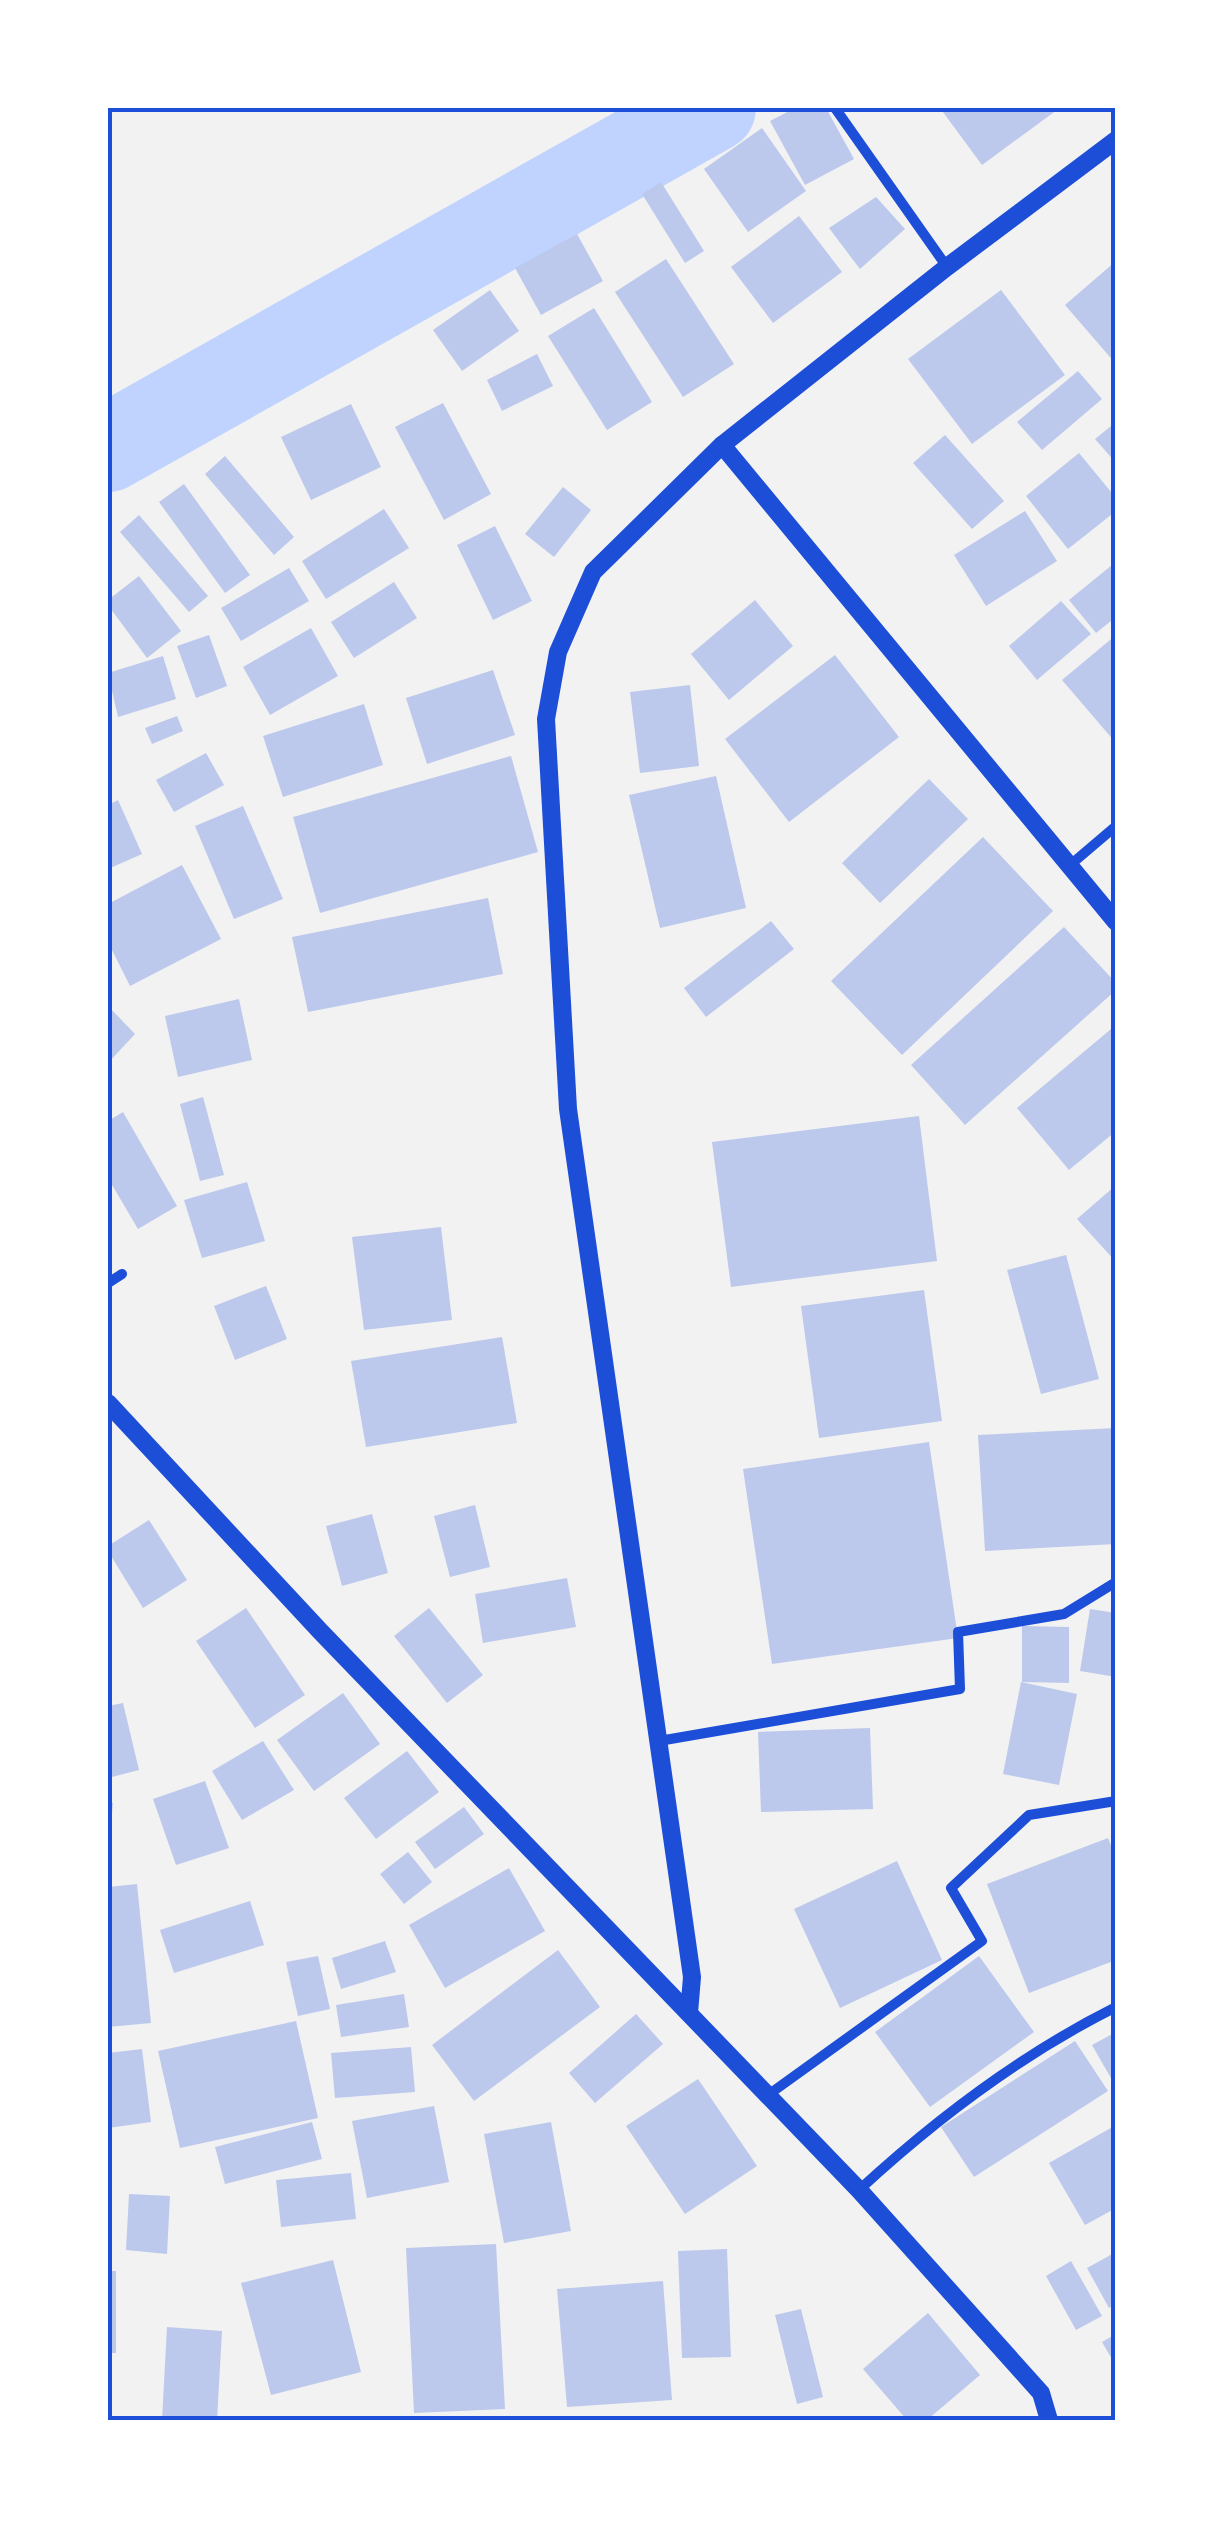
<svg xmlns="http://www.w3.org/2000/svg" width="1223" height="2528" viewBox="0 0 1223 2528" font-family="Manrope,sans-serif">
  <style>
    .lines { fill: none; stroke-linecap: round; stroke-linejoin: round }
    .river { stroke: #bfd3fe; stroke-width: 88 }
    .building { fill: #bdc9ec }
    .minor { stroke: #1d4ed8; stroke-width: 10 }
    .tertiary { stroke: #1d4ed8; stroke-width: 18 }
    .neatline { fill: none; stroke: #1d4ed8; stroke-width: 4 }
  </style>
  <rect width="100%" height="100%" fill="#f2f2f2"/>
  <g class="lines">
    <!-- river -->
    <polyline class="river" points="108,448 712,108"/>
  </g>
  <!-- building -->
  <g class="building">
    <polygon points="795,108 826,108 854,159 805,185 770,121"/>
    <polygon points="940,108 1056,108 1057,110 982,165"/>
    <polygon points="762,128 806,191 748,232 704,169"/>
    <polygon points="661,182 704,251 685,263 642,194"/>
    <polygon points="876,197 905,229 860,269 829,228"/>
    <polygon points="799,216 842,272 773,323 731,267"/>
    <polygon points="577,234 603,281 541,315 515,268"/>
    <polygon points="666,259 734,364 683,397 615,292"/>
    <polygon points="1116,261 1116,364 1065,305"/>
    <polygon points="490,290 519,331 462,371 433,330"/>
    <polygon points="1001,290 1065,375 972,444 908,359"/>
    <polygon points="594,308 652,402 607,430 548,336"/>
    <polygon points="537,354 553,386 502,411 487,380"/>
    <polygon points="1078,371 1102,399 1042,450 1017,422"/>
    <polygon points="443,403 491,494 444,520 395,427"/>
    <polygon points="351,404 381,467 311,500 281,437"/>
    <polygon points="1116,422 1116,463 1095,439"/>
    <polygon points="945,435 1004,501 972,529 913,463"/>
    <polygon points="1079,453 1116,498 1116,511 1068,549 1026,496"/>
    <polygon points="225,456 294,537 274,555 205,474"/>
    <polygon points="184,484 250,575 225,593 159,502"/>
    <polygon points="563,487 591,510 554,557 525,534"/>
    <polygon points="384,509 409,548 326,599 302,561"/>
    <polygon points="1025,511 1057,561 986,606 954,555"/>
    <polygon points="139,515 208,596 189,612 120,532"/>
    <polygon points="495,526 532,601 493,620 457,545"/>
    <polygon points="1112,565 1116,569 1116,617 1096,633 1069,600"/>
    <polygon points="289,568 309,601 241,641 221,608"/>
    <polygon points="139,576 181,631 147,658 108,605 108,600"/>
    <polygon points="394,582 417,618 354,658 331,622"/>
    <polygon points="755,600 793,646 729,700 691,654"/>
    <polygon points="1061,601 1091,634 1037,680 1009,646"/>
    <polygon points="311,628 338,676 270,715 243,667"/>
    <polygon points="209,635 227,686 196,698 177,646"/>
    <polygon points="1116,635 1116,743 1062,680"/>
    <polygon points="835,655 899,737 789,822 725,739"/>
    <polygon points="163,656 176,699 118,717 108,673"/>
    <polygon points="493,670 515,735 427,764 406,698"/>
    <polygon points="690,685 699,766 640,773 630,692"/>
    <polygon points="364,704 383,765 283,797 263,736"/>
    <polygon points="177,716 183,731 152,744 145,728"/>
    <polygon points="206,753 224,785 174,812 156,780"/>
    <polygon points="511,756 538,852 320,913 293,817"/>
    <polygon points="716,776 746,908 660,928 629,795"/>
    <polygon points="929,779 968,819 880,903 842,863"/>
    <polygon points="118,800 142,854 108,869 108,805"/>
    <polygon points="243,806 283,899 234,919 195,826"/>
    <polygon points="983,837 1053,911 902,1055 831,981"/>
    <polygon points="182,865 221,939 130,986 108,942 108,904"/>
    <polygon points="488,898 503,974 308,1012 292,937"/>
    <polygon points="771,921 794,949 706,1017 684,988"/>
    <polygon points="1064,927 1116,983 1116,990 965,1125 911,1065"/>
    <polygon points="239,999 252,1060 178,1077 165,1016"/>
    <polygon points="108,1006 135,1034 108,1063"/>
    <polygon points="1111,1029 1116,1034 1116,1131 1069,1170 1017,1108"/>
    <polygon points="203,1097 224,1175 200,1181 180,1104"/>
    <polygon points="123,1112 177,1206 138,1229 108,1178 108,1121"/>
    <polygon points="919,1116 937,1261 731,1287 712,1142"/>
    <polygon points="247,1182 265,1241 202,1258 184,1200"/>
    <polygon points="1116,1185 1116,1262 1077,1219"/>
    <polygon points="441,1227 452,1320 364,1330 352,1237"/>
    <polygon points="1066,1255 1099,1379 1041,1394 1007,1270"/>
    <polygon points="266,1286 287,1339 235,1360 214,1306"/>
    <polygon points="924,1290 942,1421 819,1438 801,1306"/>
    <polygon points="502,1337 517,1423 366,1447 351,1361"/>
    <polygon points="1116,1428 1116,1544 985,1551 978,1435"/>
    <polygon points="929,1442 958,1638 772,1664 743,1469"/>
    <polygon points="475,1505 490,1567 450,1577 434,1516"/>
    <polygon points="372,1514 388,1573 342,1586 326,1526"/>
    <polygon points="149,1520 187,1580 143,1608 108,1551 108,1546"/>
    <polygon points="567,1578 576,1627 483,1643 475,1594"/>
    <polygon points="246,1608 305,1695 255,1728 196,1641"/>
    <polygon points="429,1608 483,1675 447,1703 394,1636"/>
    <polygon points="1090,1609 1116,1613 1116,1677 1080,1671"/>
    <polygon points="1022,1626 1069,1627 1069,1683 1022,1682"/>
    <polygon points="1021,1682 1077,1694 1059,1785 1003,1774"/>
    <polygon points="343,1693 380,1744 314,1791 277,1740"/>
    <polygon points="123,1703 139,1770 108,1778 108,1706"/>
    <polygon points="870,1728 873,1809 761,1812 758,1732"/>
    <polygon points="263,1741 294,1790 242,1820 212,1771"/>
    <polygon points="407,1751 439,1792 376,1839 344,1798"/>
    <polygon points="205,1781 229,1848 176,1865 153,1799"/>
    <polygon points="108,1802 113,1803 110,1834 108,1834"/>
    <polygon points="464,1807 484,1834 435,1869 415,1842"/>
    <polygon points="1108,1838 1116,1858 1116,1960 1029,1993 987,1884"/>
    <polygon points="408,1852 432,1882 404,1904 380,1874"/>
    <polygon points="897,1861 942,1960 840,2008 794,1909"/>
    <polygon points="509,1868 545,1931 445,1988 409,1925"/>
    <polygon points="137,1884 151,2023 108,2027 108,1887"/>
    <polygon points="250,1901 264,1945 174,1973 160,1930"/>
    <polygon points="385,1941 396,1972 341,1989 332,1958"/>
    <polygon points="558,1950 600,2007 474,2101 432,2045"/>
    <polygon points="318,1956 330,2009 298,2016 286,1962"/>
    <polygon points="979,1956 1034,2032 930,2107 875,2032"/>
    <polygon points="404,1994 409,2027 341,2037 336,2005"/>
    <polygon points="636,2014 663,2044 595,2103 569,2073"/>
    <polygon points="296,2021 318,2118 180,2148 158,2051"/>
    <polygon points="1116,2032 1116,2087 1092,2045"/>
    <polygon points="1075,2041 1108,2091 974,2177 941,2127"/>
    <polygon points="411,2047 415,2092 335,2098 331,2053"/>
    <polygon points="142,2049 151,2122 108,2128 108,2053"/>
    <polygon points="698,2079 757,2166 685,2214 626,2126"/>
    <polygon points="434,2106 449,2182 367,2198 352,2121"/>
    <polygon points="312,2122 322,2159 225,2184 215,2147"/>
    <polygon points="551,2122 571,2231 504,2243 484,2134"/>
    <polygon points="1116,2125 1116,2208 1085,2225 1049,2163"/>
    <polygon points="351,2173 356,2219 281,2227 276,2180"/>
    <polygon points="129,2194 170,2196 167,2254 126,2250"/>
    <polygon points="496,2244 505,2409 414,2413 406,2248"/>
    <polygon points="727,2249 731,2357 682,2358 678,2251"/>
    <polygon points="1116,2252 1116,2304 1109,2308 1087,2268"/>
    <polygon points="333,2260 361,2372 271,2395 241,2283"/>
    <polygon points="1071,2261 1102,2316 1076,2330 1046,2276"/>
    <rect x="108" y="2271" width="8" height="82"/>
    <polygon points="663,2281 672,2400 567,2407 557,2289"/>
    <polygon points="801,2309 823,2397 797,2404 775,2315"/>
    <polygon points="928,2313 980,2375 927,2420 907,2420 863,2369"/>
    <polygon points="167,2327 222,2331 217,2420 162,2420"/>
    <polygon points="1116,2334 1116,2366 1102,2342"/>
  </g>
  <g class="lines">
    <!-- minor -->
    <g class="minor">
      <polyline points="835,108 947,267"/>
      <polyline points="1069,866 1116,826"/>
      <polyline points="108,1283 122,1274"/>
      <polyline points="659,1741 960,1689 958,1632 1064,1614 1116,1582"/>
      <polyline points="768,2095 982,1941 951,1888 1029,1815 1116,1801"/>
      <path d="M859 2190C937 2118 1020 2055 1116 2007"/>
    </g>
    <!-- tertiary -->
    <g class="tertiary">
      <polyline points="722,445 1116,922"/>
      <polyline points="108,1403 320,1631 859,2190 1041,2393 1049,2420"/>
      <polyline points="689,2013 692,1977 568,1109 546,719 558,652 593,572 722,445 947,267 1116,140"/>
    </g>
  </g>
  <!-- border -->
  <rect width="1223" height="2528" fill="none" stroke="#ffffff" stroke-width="220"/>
  <rect x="110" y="110" width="1003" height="2308" class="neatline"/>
</svg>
